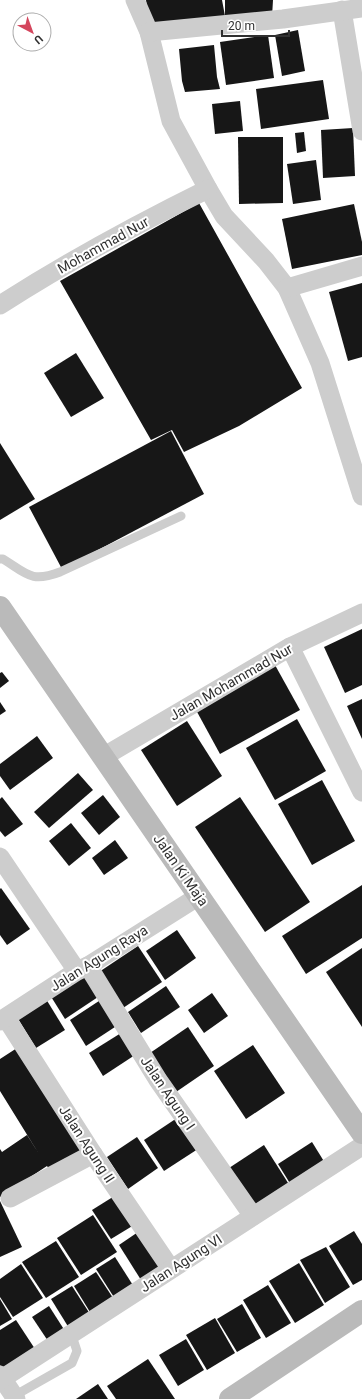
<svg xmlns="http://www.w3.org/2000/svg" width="362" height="1399" viewBox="0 0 362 1399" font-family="Roboto,sans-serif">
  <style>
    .building { fill: #171717 }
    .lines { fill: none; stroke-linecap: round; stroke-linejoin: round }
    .lane { stroke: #cdcdcd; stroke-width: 9 }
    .street { stroke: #cdcdcd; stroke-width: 19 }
    .secondary { stroke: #bababa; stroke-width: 22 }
    .labels { text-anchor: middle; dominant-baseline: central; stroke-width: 4; stroke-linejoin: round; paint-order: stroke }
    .street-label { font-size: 14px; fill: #303030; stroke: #fff }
  </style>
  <rect width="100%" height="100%" fill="#fff"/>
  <!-- building -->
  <g class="building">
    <polygon points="146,0 222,0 225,16 225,0 273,0 272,17 150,28"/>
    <polygon points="298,30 305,71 282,76 275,35"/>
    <polygon points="268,35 274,78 226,85 220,42"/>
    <polygon points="214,45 217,77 220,89 185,92 182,81 179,49"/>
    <polygon points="323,80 329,119 261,129 256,89"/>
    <polygon points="240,101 243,131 215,134 212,104"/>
    <polygon points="353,128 355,176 323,178 321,130"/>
    <polygon points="304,132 306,151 297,153 295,133"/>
    <polygon points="238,137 283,137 283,203 239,204"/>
    <polygon points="316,160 321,200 293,204 287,164"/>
    <polygon points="199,203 302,388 239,426 184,452 172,430 151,440 60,281"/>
    <polygon points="354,204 362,242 362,255 292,269 282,219"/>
    <polygon points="362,283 362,357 348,361 329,292"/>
    <polygon points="76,353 104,398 71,417 44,373"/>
    <polygon points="171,431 204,494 62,569 29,507"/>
    <polygon points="0,443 35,499 0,520"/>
    <polygon points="362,629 362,685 345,693 324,647"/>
    <polygon points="275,665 300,710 220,754 196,710"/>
    <polygon points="2,672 9,681 0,688 0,673"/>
    <polygon points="362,699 362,739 347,706"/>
    <polygon points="0,702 6,711 0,715"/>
    <polygon points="297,719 326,771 275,800 246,748"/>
    <polygon points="187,721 222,776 177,806 141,750"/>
    <polygon points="37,736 53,758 10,790 0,776 0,764"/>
    <polygon points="78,773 93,790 49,828 34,812"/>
    <polygon points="322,780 355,841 312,865 278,804"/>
    <polygon points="103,795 120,817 99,835 81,813"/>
    <polygon points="2,797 23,824 5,837 0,831 0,799"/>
    <polygon points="240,797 310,902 265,932 195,827"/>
    <polygon points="71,823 91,848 69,866 49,841"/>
    <polygon points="115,840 128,858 104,875 92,858"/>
    <polygon points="362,885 362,938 306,974 282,936"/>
    <polygon points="1,888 30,929 7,945 0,935 0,889"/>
    <polygon points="177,930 196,958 165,980 146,951"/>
    <polygon points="138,946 162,982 123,1008 99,972"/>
    <polygon points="362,948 362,1027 326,972"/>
    <polygon points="84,974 98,997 65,1019 50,995"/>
    <polygon points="166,986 180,1007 141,1033 128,1012"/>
    <polygon points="212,993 228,1016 204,1033 188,1010"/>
    <polygon points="46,999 65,1030 36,1048 17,1017"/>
    <polygon points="102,999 118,1025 86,1046 70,1020"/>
    <polygon points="188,1027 214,1066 176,1092 150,1053"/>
    <polygon points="121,1033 135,1055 103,1076 89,1053"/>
    <polygon points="253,1045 285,1093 246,1119 214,1071"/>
    <polygon points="17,1048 82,1151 51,1172 47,1166 0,1197 0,1149 2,1152 27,1135 39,1154 0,1091 0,1059"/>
    <polygon points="180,1116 201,1147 164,1171 144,1140"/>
    <polygon points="137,1137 158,1168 128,1189 107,1157"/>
    <polygon points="312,1142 325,1163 291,1185 278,1164"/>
    <polygon points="264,1145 290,1186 254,1209 229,1168"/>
    <polygon points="116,1195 134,1225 111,1239 92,1210"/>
    <polygon points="0,1201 22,1247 0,1257"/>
    <polygon points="93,1215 117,1252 81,1275 57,1238"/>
    <polygon points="141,1230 163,1265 141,1280 119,1245"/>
    <polygon points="354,1231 362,1244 362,1280 353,1285 329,1246"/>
    <polygon points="56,1241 79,1277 46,1298 22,1262"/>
    <polygon points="326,1247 350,1287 325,1303 300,1260"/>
    <polygon points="115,1257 136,1290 117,1302 96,1269"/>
    <polygon points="299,1263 324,1305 295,1323 269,1281"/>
    <polygon points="21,1264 43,1298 13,1317 0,1297 0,1279"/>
    <polygon points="96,1272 113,1298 90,1312 74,1286"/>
    <polygon points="268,1285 291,1323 266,1338 243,1300"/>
    <polygon points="72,1286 90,1314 69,1328 51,1299"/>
    <polygon points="0,1299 12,1319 0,1326"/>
    <polygon points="242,1304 261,1338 237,1352 217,1319"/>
    <polygon points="49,1306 65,1331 48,1341 32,1317"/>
    <polygon points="215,1318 235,1353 207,1370 186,1335"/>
    <polygon points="16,1320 35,1349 3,1370 0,1365 0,1330"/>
    <polygon points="186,1339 204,1370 178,1386 159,1355"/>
    <polygon points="148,1359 175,1399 116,1399 107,1386"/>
    <polygon points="98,1384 108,1399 76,1399"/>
  </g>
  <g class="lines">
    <!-- lane -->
    <g class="lane">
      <path d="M0 559H3C27 574 31 583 60 572L181 516"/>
      <polyline points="14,1396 72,1363 77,1351 71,1333"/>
    </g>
    <!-- street -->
    <g class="street">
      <polyline points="135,0 149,32 171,121 208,189 224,216 266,261 287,288 320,363 362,496"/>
      <polyline points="342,10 362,131"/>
      <polyline points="149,32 283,19 362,8"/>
      <polyline points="287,288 362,266"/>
      <path d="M0 305C67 262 137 224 208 189"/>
      <polyline points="290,647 362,792"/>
      <polyline points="103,757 290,647 362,613"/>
      <polyline points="0,857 77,971"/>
      <polyline points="88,966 158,1080 253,1216"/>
      <polyline points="6,1018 93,1154 171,1269"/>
      <polyline points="0,1021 77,971 88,966 199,896"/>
      <polyline points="10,1198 93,1154"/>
      <polyline points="0,1375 16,1399"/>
      <polyline points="0,1380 362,1146"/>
    </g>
    <!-- secondary -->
    <g class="secondary">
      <polyline points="0,607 362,1133"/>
      <polyline points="230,1399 362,1311"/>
    </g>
  </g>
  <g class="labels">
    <!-- street labels -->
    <g class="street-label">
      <text transform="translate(103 245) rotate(-29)">Mohammad Nur</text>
      <text transform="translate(231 682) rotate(-30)">Jalan Mohammad Nur</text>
      <text transform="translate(181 870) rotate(55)">Jalan Ki Maja</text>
      <text transform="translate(99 958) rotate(-32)">Jalan Agung Raya</text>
      <text transform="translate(168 1093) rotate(56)">Jalan Agung I</text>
      <text transform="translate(87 1144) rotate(57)">Jalan Agung II</text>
      <text transform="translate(181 1263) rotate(-33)">Jalan Agung VI</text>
    </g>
  </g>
  <!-- north arrow -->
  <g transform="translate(32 32) rotate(139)"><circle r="19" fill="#ffffff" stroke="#acacac"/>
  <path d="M0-3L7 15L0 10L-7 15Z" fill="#d4465d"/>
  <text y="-6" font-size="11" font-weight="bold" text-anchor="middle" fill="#303030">U</text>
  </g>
  <!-- scale -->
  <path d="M222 30v6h67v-6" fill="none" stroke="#303030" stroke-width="2"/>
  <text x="228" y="30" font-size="12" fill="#303030" stroke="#ffffff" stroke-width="3" paint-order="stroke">20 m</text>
</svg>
